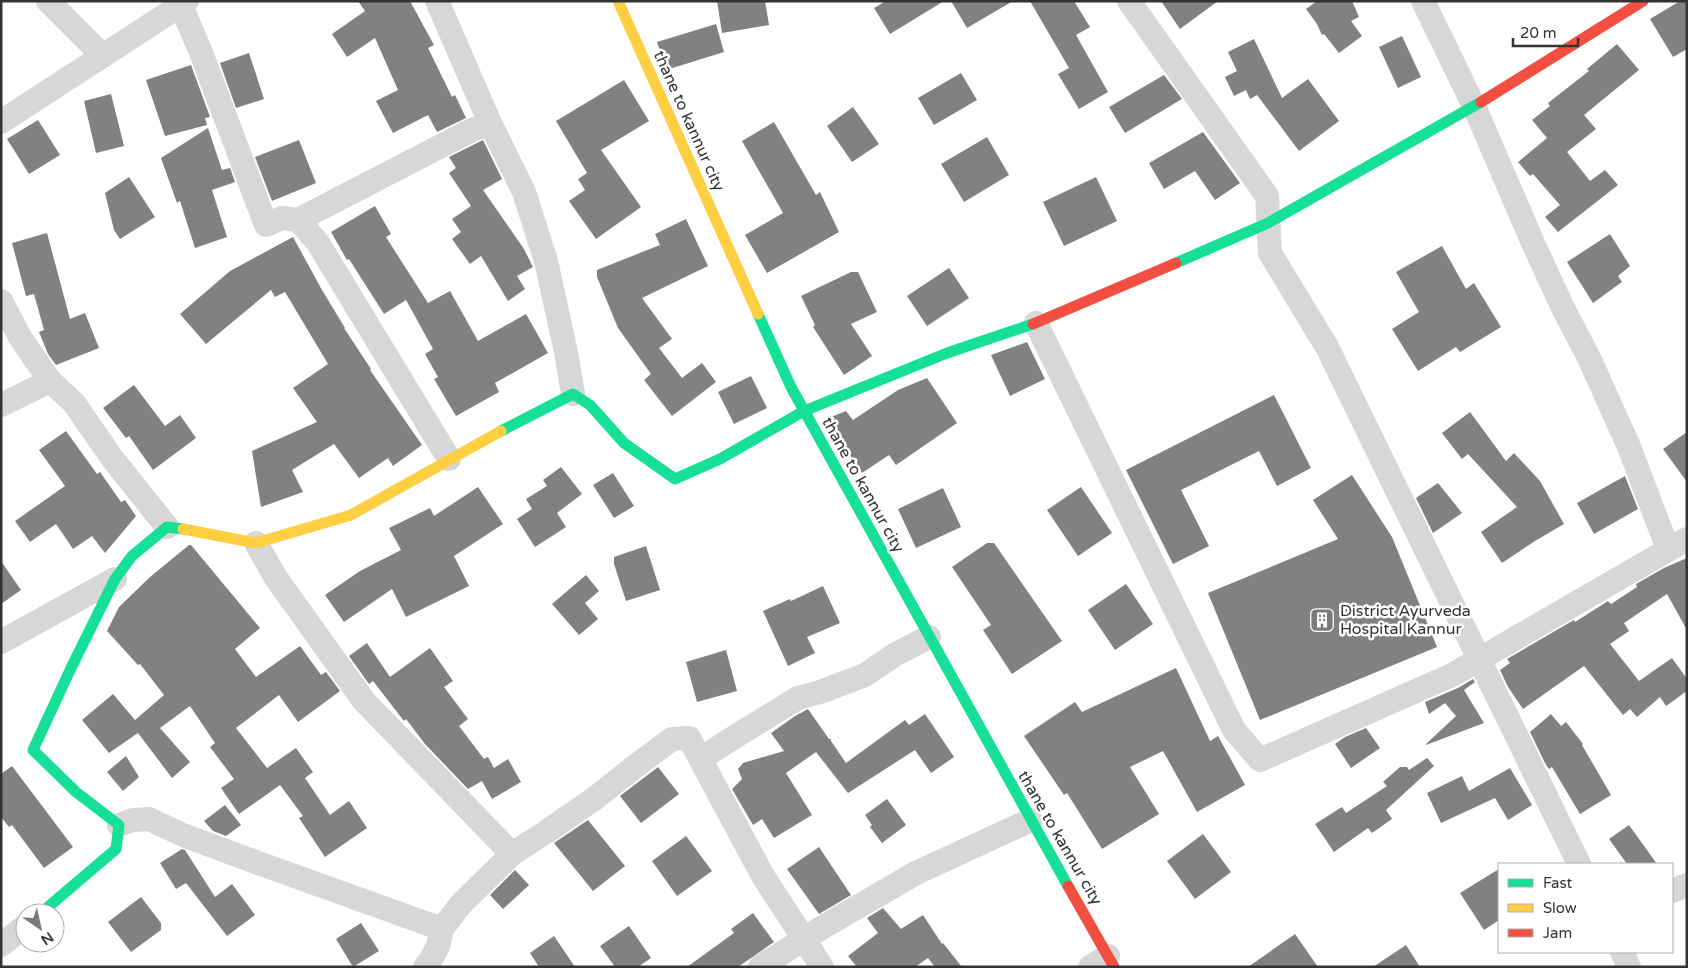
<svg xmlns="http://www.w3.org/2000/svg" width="1688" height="968" viewBox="0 0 1688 968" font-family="'Varela Round',sans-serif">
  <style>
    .building { fill: #818181 }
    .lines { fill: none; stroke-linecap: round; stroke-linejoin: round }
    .street { stroke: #d7d7d7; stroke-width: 24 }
    .fast { stroke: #16e098; stroke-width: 11 }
    .slow { stroke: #ffcf43; stroke-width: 11 }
    .jam { stroke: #f24e42; stroke-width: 11 }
    .labels { text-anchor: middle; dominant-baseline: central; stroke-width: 5; stroke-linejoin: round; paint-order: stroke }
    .street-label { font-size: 16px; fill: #333; stroke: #fff }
    .poi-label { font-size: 16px; fill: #333; stroke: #fff; text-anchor: start }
  </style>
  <rect width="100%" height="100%" fill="#fff"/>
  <!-- building -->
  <g class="building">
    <polygon points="358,1 410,1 434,45 428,48 452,97 455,95 466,118 437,132 428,115 393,133 376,101 398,90 375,38 347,57 332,34 365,11"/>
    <polygon points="717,1 765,1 769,25 722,33"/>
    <polygon points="886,1 944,1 890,34 874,8"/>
    <polygon points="951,1 1013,1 967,28"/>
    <polygon points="1030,1 1074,1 1090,27 1076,35 1108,92 1079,109 1058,74 1069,68"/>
    <polygon points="1161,1 1218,1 1180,29"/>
    <polygon points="1317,1 1352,1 1359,17 1351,21 1362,36 1339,53 1324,34 1322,35 1317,24 1306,9"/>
    <polygon points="1680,1 1687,1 1687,49 1673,57 1650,19"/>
    <polygon points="716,24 724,52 666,70 657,42"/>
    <polygon points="1402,36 1421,77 1398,88 1379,47"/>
    <polygon points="1254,39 1282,98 1308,79 1339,121 1299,151 1257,95 1250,99 1246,90 1234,96 1225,77 1237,71 1228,52"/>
    <polygon points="1617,44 1639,70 1584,115 1596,129 1567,152 1590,181 1605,170 1618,185 1558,232 1545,217 1560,205 1533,174 1530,176 1518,162 1547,138 1532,120 1550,106 1548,103 1589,71 1587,69"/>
    <polygon points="249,53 264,99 236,108 220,63"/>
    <polygon points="191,65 210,117 205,118 207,125 165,136 146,80"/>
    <polygon points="961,73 977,100 934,125 918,98"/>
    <polygon points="1164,75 1182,99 1125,133 1109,107"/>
    <polygon points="624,80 649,121 601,150 641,207 596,239 569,201 585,190 578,179 587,173 556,121"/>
    <polygon points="111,94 124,146 96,153 84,101"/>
    <polygon points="853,107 879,144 852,162 827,126"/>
    <polygon points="38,120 60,155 29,174 7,139"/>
    <polygon points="774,122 816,195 820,192 839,232 767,273 745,235 783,213 742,141"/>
    <polygon points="208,128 222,170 230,168 235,182 212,190 227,237 195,248 180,201 177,203 161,158"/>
    <polygon points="1203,132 1240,183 1215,200 1195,171 1164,189 1149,163"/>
    <polygon points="987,137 1009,175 964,202 941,164"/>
    <polygon points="299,140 316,183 272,201 255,157"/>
    <polygon points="483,140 502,179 483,190 524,249 533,267 517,276 525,289 508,301 481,256 470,264 452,239 461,232 452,219 471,206 449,173 456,168 449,157"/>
    <polygon points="129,177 155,217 120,239 114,230 105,193"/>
    <polygon points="1096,177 1117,221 1064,246 1043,202"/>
    <polygon points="375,206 391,234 386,237 428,303 450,291 478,341 526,314 548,353 495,383 499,392 456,416 434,379 438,377 425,354 433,349 406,300 384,314 349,259 347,260 331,232"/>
    <polygon points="686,219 708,266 642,298 672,339 659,348 682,378 702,363 716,382 672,416 644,380 651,374 618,328 597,277 597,270 660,245 655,234"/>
    <polygon points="47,233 70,319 85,313 99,348 56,365 48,354 39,332 44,330 34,294 26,296 12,243"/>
    <polygon points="1610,234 1630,266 1618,276 1622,282 1593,303 1567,262"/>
    <polygon points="293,237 322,290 345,328 344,328 371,369 370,370 422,445 393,466 388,458 359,478 334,444 292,470 303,492 261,507 252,451 317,422 293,388 328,364 285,292 275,297 271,290 206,344 180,314 230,271"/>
    <polygon points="1442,246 1466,289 1474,283 1501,327 1460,352 1456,347 1418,371 1392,329 1419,312 1396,272"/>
    <polygon points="949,268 969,298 927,326 907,296"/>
    <polygon points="851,272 858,272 877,312 851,324 872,356 844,375 813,327 815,325 801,296"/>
    <polygon points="1027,342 1045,379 1010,396 991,355"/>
    <polygon points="751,376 767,408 734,424 718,392"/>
    <polygon points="927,378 957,423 896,465 889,455 862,473 826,419 846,411 853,420 898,390"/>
    <polygon points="134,385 165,426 180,415 196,438 153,470 129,436 126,438 103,408"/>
    <polygon points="1274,395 1311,468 1277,486 1259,451 1181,490 1209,546 1173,564 1126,470"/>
    <polygon points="1470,412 1506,461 1514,453 1540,481 1564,524 1535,541 1502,563 1481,532 1517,507 1468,454 1462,459 1442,433"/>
    <polygon points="66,431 97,474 100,472 121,502 125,500 136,516 105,553 92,536 73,549 56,524 30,542 15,521 65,486 39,450"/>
    <polygon points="1687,432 1687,482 1663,449"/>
    <polygon points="561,467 582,494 557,513 566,527 535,547 517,519 532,509 526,499 547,486 543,480"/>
    <polygon points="613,473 634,506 614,518 593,485"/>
    <polygon points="1352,475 1392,537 1437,647 1260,720 1208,593 1338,539 1313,500"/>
    <polygon points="1625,476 1638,509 1594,534 1577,503"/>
    <polygon points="1438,483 1462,513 1433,533 1416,498"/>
    <polygon points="478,487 503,524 454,556 469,586 406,617 392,589 344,622 325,595 360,571 401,550 389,528 430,508 434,516"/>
    <polygon points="1081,487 1112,533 1078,556 1047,510"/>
    <polygon points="943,488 961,527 916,548 898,509"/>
    <polygon points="987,543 994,543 1062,641 1012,674 983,630 991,625 952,567"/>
    <polygon points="189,545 191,545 260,628 235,649 256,677 300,646 321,675 326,672 340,691 298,722 279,695 236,728 267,768 296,748 313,772 305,778 330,815 349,801 367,828 325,857 299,818 303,816 280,785 239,814 221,788 234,779 210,747 215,743 190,706 160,728 190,762 172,778 138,733 109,753 82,720 113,694 135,720 164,695 140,664 138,665 107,631 119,607 150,577"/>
    <polygon points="646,546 660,590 626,601 614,564 614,557"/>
    <polygon points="1687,558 1687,630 1667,594 1624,623 1629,631 1610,644 1639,681 1672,658 1687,679 1687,691 1666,706 1660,697 1637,717 1630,709 1623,715 1584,666 1523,709 1508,687 1500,670 1510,663 1507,659 1574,620 1575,622 1608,601 1611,604 1637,587 1636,584 1664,568"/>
    <polygon points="1,561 21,590 1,604"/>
    <polygon points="586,575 599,591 585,603 598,619 579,635 552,604"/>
    <polygon points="1126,584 1153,624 1115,650 1088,610"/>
    <polygon points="823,586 840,623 807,637 815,653 788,666 763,611 790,599 791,601"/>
    <polygon points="367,643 390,677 430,648 453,681 444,687 468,719 459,726 484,759 488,757 494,768 508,759 521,782 492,799 482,781 468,789 425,744 406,719 404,721 373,681 369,684 349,656"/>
    <polygon points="726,650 737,691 697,702 686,662"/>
    <polygon points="1176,668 1210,741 1218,736 1245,785 1197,812 1163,751 1130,767 1159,814 1102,849 1067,793 1064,795 1024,736 1075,702 1082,712"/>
    <polygon points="1473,679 1475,682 1464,690 1484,723 1426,745 1426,744 1456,716 1445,703 1429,714 1425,702 1458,688"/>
    <polygon points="808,709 829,739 831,739 831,741 846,763 905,720 909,725 925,714 954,757 931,773 915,750 848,793 816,752 786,773 812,815 774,838 762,819 753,825 732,789 742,779 738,769 743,763 784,751 771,733 795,716"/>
    <polygon points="1551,714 1561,726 1566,722 1583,744 1582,745 1611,795 1580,814 1552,767 1549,769 1546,765 1530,732"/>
    <polygon points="1366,728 1380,748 1351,768 1335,744 1345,737"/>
    <polygon points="126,756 139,777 123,791 107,772"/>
    <polygon points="1427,758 1434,766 1386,810 1392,819 1372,833 1368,828 1334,852 1315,824 1342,807 1346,813 1387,786 1383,782 1400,767 1407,767 1409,770"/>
    <polygon points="12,766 73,847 44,868 12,825 9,827 1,817 1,774"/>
    <polygon points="658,767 679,794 641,823 620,796"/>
    <polygon points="1510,768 1532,805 1508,820 1495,798 1441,823 1427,793 1462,776 1469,791"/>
    <polygon points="887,799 906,825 882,843 870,827 872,825 865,815"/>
    <polygon points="225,805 241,825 226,836 213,831 204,821"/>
    <polygon points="588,820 625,866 593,891 554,843"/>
    <polygon points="1629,825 1657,864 1627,864 1609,839"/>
    <polygon points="1203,834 1231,872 1195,899 1167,861"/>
    <polygon points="686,836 712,871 677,896 652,861"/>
    <polygon points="819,847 851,895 819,914 787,869"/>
    <polygon points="182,849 185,850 215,897 232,884 255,915 227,936 186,883 176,889 160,863"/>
    <polygon points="1499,869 1499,920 1484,930 1460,893"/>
    <polygon points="515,870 529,885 503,909 490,895"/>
    <polygon points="141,897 161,923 161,930 131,952 108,922"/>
    <polygon points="883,908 901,929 923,915 942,944 943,943 962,967 935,967 928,958 915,967 857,967 848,956 878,933 867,918"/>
    <polygon points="753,913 774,942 738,967 687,967 734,933 731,929"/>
    <polygon points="361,923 379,951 353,967 336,939"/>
    <polygon points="629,926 651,958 638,967 615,967 600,946"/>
    <polygon points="1295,934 1318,967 1248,967"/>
    <polygon points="554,936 575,967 539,967 530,953"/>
    <polygon points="1406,945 1420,967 1373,967"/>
  </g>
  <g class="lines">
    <!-- street -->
    <g class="street">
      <polyline points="48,1 103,56"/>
      <polyline points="437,1 490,123 524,192 546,261 566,352 573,394"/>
      <polyline points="1129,1 1267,196 1270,253 1327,347 1579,864"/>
      <polyline points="1423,1 1474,106 1533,243 1563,308 1590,360 1629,447 1668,549"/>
      <polyline points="181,6 200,50 266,225 282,218 298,220 318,243 449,459"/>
      <polyline points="1,122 187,1"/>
      <polyline points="298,220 470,131 490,123"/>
      <polyline points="1,301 20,337 50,381 1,405"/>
      <polyline points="1036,323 1234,730 1260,760 1452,675 1687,539"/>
      <polyline points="50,381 74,403 112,458 167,527"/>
      <polyline points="256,543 276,578 364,701 512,854"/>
      <polyline points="1,642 115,579"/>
      <polyline points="701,759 728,741 798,698 820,692 865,675 896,654 929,637"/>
      <polyline points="119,825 133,820 149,819 183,835 250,860 442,929"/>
      <polyline points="1672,891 1687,885"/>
      <polyline points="1,945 25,926"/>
      <polyline points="1622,952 1629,967"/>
      <polyline points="425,967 430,961 438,946 442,929 461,904 512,854 546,832 594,799 633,768 672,739 689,738 763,876 822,967"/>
      <polyline points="760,967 823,927 916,873 1031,820"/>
      <polyline points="1090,967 1108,956"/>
    </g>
    <!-- fast -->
    <g class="fast">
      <polyline points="1176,263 1268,223 1481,102"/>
      <polyline points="758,314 791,387 1068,886"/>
      <polyline points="501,431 573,394 590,405 624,443 675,479 720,459 804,411 947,353 1033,324"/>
      <polyline points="41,913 116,849 119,825 76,792 33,750 71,668 115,579 132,556 167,527 183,529"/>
    </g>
    <!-- slow -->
    <g class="slow">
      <polyline points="618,1 758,314"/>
      <polyline points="183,529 256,543 351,515 501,431"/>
    </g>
    <!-- jam -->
    <g class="jam">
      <polyline points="1481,102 1643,1"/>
      <polyline points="1033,324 1176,263"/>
      <polyline points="1068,886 1114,967"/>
    </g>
  </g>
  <!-- icons -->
  <defs>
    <g id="building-square" transform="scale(1.25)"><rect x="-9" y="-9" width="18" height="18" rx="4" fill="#7a7a7a" stroke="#fff"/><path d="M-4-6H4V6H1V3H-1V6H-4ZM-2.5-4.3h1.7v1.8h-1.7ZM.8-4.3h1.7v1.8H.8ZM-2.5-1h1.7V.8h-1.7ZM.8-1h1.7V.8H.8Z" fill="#fff"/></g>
  </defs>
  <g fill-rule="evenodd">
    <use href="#building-square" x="1322" y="620"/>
  </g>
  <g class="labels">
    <!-- street labels -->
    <g class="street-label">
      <text transform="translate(689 121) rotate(66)">thane to kannur city</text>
      <text transform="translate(863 485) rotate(61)">thane to kannur city</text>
      <text transform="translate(1060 838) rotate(60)">thane to kannur city</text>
    </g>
    <!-- poi labels -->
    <g class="poi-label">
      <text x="1340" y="611">District Ayurveda<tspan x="1340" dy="18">Hospital Kannur</tspan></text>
    </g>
  </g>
  <!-- border -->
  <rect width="1688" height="968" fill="none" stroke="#333333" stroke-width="5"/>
  <!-- legend -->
  <rect x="1498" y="863" width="175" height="90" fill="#ffffff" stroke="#adadad"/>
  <rect x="1508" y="879" width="25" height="8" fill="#16e098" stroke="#adadad"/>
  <text x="1543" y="888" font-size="15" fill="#333333">Fast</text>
  <rect x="1508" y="904" width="25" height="8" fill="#ffcf43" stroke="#adadad"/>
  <text x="1543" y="913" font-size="15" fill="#333333">Slow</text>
  <rect x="1508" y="929" width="25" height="8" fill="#f24e42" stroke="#adadad"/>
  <text x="1543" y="938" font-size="15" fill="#333333">Jam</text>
  <!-- north arrow -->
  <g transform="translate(40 928) rotate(146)"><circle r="24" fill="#ffffff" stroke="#adadad"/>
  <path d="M0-4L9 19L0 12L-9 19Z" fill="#7a7a7a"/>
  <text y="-8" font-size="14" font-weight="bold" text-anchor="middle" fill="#333333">N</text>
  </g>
  <!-- scale -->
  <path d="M1513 38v8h65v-8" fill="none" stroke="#333333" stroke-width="2.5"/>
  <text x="1520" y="38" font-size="15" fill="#333333" stroke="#ffffff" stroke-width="4" paint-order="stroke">20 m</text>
</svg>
